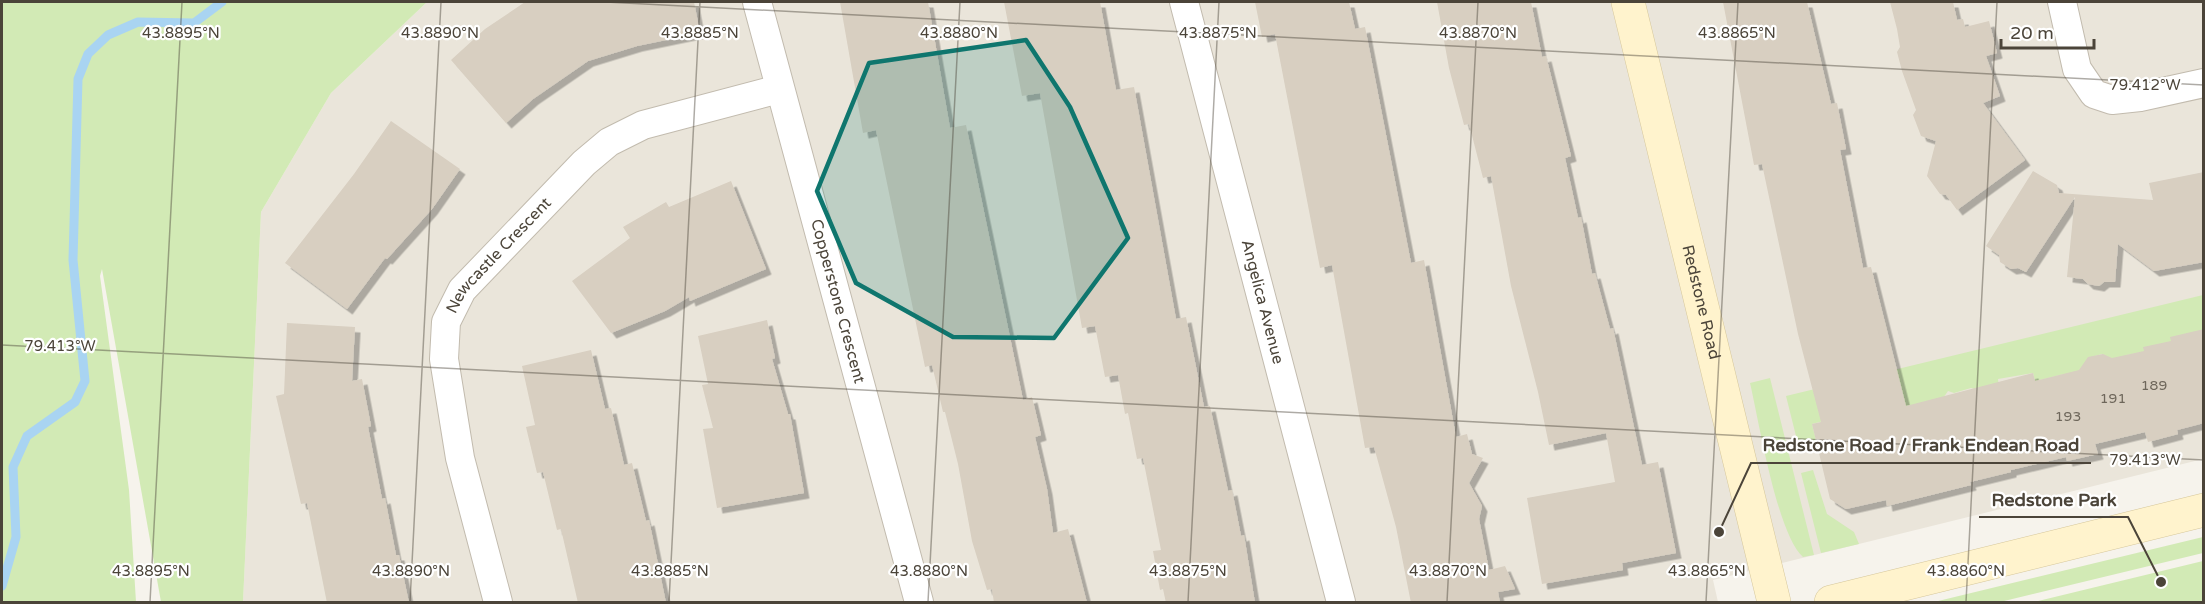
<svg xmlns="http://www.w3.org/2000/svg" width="2205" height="604" viewBox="0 0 2205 604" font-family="'Varela Round',sans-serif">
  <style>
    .residential { fill: #eae5da }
    .green { fill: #d2eab5 }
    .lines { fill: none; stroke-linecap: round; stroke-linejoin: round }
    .stream { stroke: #a9d4f2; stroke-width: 9 }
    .building { fill: #d8cfc1; filter: url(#shadow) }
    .street-casing { stroke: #c2bbae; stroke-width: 30 }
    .secondary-casing { stroke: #d6c79b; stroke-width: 34 }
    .street { stroke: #fff; stroke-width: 28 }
    .secondary { stroke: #fff3cd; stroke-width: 33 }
    .marked { fill: #0f766e; fill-opacity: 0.2; stroke: #0f766e; stroke-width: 4.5; stroke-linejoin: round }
    .ticks { fill: none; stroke: #4b4439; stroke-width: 1.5; stroke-opacity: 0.45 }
    .labels { text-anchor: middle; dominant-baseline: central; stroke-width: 4.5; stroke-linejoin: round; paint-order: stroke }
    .number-label { font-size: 14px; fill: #6e675b }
    .street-label { font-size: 16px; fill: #4b4439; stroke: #fff }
    .ticks-label { font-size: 15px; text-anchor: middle; fill: #4b4439; stroke: #fff; stroke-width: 4.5; stroke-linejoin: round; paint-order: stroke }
    .leader { fill: none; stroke: #4b4439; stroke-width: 2 }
    .callout-dot { fill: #4b4439; stroke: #fff; stroke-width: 2 }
    .callout-label { font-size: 18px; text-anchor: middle; font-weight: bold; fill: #4b4439; stroke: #fff; stroke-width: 4.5; stroke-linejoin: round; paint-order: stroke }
  </style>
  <defs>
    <filter id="shadow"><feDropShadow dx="5.5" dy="5.5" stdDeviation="0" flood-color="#0004"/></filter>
  </defs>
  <rect width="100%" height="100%" fill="#f6f3ec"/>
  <!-- residential -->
  <polygon class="residential" points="427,2 2203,2 2203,459 1713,580 1718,602 243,602 261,212 331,93"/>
  <!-- green -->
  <g class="green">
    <polygon points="2,2 427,2 331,93 261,212 243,602 161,602 102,269 100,276 129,490 136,602 2,602"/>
    <path d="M2203 295V333L2172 346 2127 355 2129 366 2102 354 2088 358 2087 374H2064L2040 380 2041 385 2036 386 2033 373 1998 379 2000 397 1971 388 1954 393 1948 391C1935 416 1882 410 1859 413 1843 415 1828 420 1812 424L1817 444 1799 448 1786 396Z"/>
    <path d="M1770 378 1814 555 1803 557C1777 534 1759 421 1750 383Z"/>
    <polygon points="1813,470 1827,514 1854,532 1859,544 1821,553 1801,473"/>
    <polygon points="2203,537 2203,553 2000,602 1934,602"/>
    <polygon points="2203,561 2203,602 2034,602"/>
  </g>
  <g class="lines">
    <!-- stream -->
    <polyline class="stream" points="2,586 16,537 13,467 27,436 75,402 85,381 73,260 78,79 88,54 108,35 138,22 194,23 222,2"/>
  </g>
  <!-- building -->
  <g class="building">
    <polygon points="525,2 694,2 700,33 637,46 588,61 533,99 506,123 451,60 485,29"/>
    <polygon points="840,2 928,2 950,128 966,125 1023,400 1032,397 1041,435 1035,437 1047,489 1053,533 1068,529 1087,603 994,603 992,589 987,590 972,541 958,464 945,412 943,412 932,365 925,367 876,130 863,133"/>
    <polygon points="1004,2 1100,2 1116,90 1134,87 1176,319 1186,317 1204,407 1210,406 1228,491 1232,490 1241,536 1244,535 1255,603 1166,603 1163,589 1160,590 1153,551 1161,550 1143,458 1137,459 1128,413 1125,414 1118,375 1105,377 1095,326 1082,328 1040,93 1022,96"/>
    <polygon points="1255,2 1349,2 1355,29 1365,27 1411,263 1424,260 1456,437 1467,434 1472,454 1483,458 1469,483 1482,506 1479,519 1489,570 1505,566 1515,589 1498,592 1500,603 1411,603 1396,527 1374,447 1365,448 1332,265 1320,268 1275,34 1262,37"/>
    <polygon points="1437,2 1531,2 1542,57 1546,56 1571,156 1565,158 1578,218 1581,217 1592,274 1595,273 1610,329 1613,328 1642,465 1658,462 1676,553 1622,563 1623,570 1542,584 1527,498 1615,482 1606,433 1549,445 1538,392 1511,286 1491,176 1483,178 1469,124 1464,125 1449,68"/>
    <polygon points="1723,2 1807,2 1831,104 1837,103 1846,149 1840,150 1863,268 1871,267 1906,406 2033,373 2035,381 2079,370 2088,357 2103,354 2112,358 2144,351 2143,347 2171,341 2170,337 2204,329 2204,423 2177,430 2178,434 2148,442 2145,432 2095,444 2098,454 2067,461 2066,457 2011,470 2011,472 1970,482 1971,485 1887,506 1886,500 1846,509 1830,499 1812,424 1821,422 1798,334 1762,164 1754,165"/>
    <polygon points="1890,2 1953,2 1957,20 1963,19 1965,27 1989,21 1997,53 1986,56 2000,96 1983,103 2025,160 1957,210 1946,195 1940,194 1927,176 1936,141 1921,136 1913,115 1916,110 1902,71 1897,52 1900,47 1897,29"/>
    <polygon points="391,121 460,169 432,209 387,259 385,258 347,309 285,263 354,174"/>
    <polygon points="2033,171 2057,185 2059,193 2153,200 2149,183 2204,172 2204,262 2154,271 2118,244 2115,282 2104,282 2099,286 2088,284 2083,279 2067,277 2075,197 2026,272 2018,268 2011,269 2000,262 1999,255 1986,246"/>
    <polygon points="731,181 766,269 690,301 689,297 665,311 611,333 572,281 630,238 623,227 666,202 669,207"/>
    <polygon points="767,320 775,358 772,359 788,414 790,414 804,493 717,508 703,429 713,428 702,385 708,384 698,336"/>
    <polygon points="287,323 355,327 352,381 362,379 371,426 368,427 382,499 385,498 396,555 399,555 409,603 327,603 307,503 301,504 276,396 284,394"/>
    <polygon points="591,350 605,409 611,408 624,465 632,463 646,521 649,520 666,603 578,603 561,529 557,530 543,472 537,473 526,427 535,425 522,366"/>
  </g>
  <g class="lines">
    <!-- street casing -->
    <g class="street-casing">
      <g id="street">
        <path id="s1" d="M757 2 919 602"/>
        <path id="s2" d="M1184 2 1341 602"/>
        <polyline points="2062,2 2077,69 2094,94 2112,100 2140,97 2204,83"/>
        <path id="s3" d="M498 602 460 458 444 359 446 322 462 290 584 163 609 142 643 125 779 89"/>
      </g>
    </g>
    <!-- secondary casing -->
    <g class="secondary-casing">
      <g id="secondary">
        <path id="s4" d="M1628 2 1774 602"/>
        <polyline points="1831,602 2204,510"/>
      </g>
    </g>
    <!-- street -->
    <use href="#street" class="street"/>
    <!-- secondary -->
    <use href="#secondary" class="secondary"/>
  </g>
  <!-- marked area -->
  <path class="marked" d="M1026 40 1070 107 1128 238 1054 338 953 337 856 283 817 191 869 63Z"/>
  <!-- ticks -->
  <path class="ticks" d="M606 2 2204 85M2 345 2204 460M150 602 182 2M410 602 441 2M669 602 700 2M928 602 960 2M1188 602 1219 2M1447 602 1478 2M1706 602 1738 2M1966 602 1997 2"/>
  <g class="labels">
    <!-- number labels -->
    <g class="number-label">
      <text x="2154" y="385">189</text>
      <text x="2113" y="398">191</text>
      <text x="2068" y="416">193</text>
    </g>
    <!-- street labels -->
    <g class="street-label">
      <text stroke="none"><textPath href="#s3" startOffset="372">Newcastle Crescent</textPath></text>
      <text stroke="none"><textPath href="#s1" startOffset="310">Copperstone Crescent</textPath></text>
      <text stroke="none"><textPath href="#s2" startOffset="310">Angelica Avenue</textPath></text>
      <text stroke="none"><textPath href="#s4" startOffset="309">Redstone Road</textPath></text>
    </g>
  </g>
  <g class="ticks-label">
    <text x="181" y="38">43.8895°N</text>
    <text x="440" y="38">43.8890°N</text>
    <text x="700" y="38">43.8885°N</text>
    <text x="959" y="38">43.8880°N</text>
    <text x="1218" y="38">43.8875°N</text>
    <text x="1478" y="38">43.8870°N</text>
    <text x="1737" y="38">43.8865°N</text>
    <text x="2145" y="90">79.412°W</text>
    <text x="60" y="351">79.413°W</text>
    <text x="2145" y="465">79.413°W</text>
    <text x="151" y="576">43.8895°N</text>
    <text x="411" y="576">43.8890°N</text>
    <text x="670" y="576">43.8885°N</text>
    <text x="929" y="576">43.8880°N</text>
    <text x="1188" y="576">43.8875°N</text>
    <text x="1448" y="576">43.8870°N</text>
    <text x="1707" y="576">43.8865°N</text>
    <text x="1966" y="576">43.8860°N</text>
  </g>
  <!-- callouts -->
  <path class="leader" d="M1719 532L1751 463H2091M2161 582L2128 517H1979"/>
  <g class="callout-dot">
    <circle cx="1719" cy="532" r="6"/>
    <circle cx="2161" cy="582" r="6"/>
  </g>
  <g class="callout-label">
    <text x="1921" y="451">Redstone Road / Frank Endean Road</text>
    <text x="2054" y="506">Redstone Park</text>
  </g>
  <!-- border -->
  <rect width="2205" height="604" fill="none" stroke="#4b4439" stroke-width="6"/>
  <!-- scale -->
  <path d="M2001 39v9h93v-9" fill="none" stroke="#4b4439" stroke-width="3"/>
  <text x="2010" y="39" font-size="18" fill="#4b4439" stroke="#ffffff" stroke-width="4.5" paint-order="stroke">20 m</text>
</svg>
